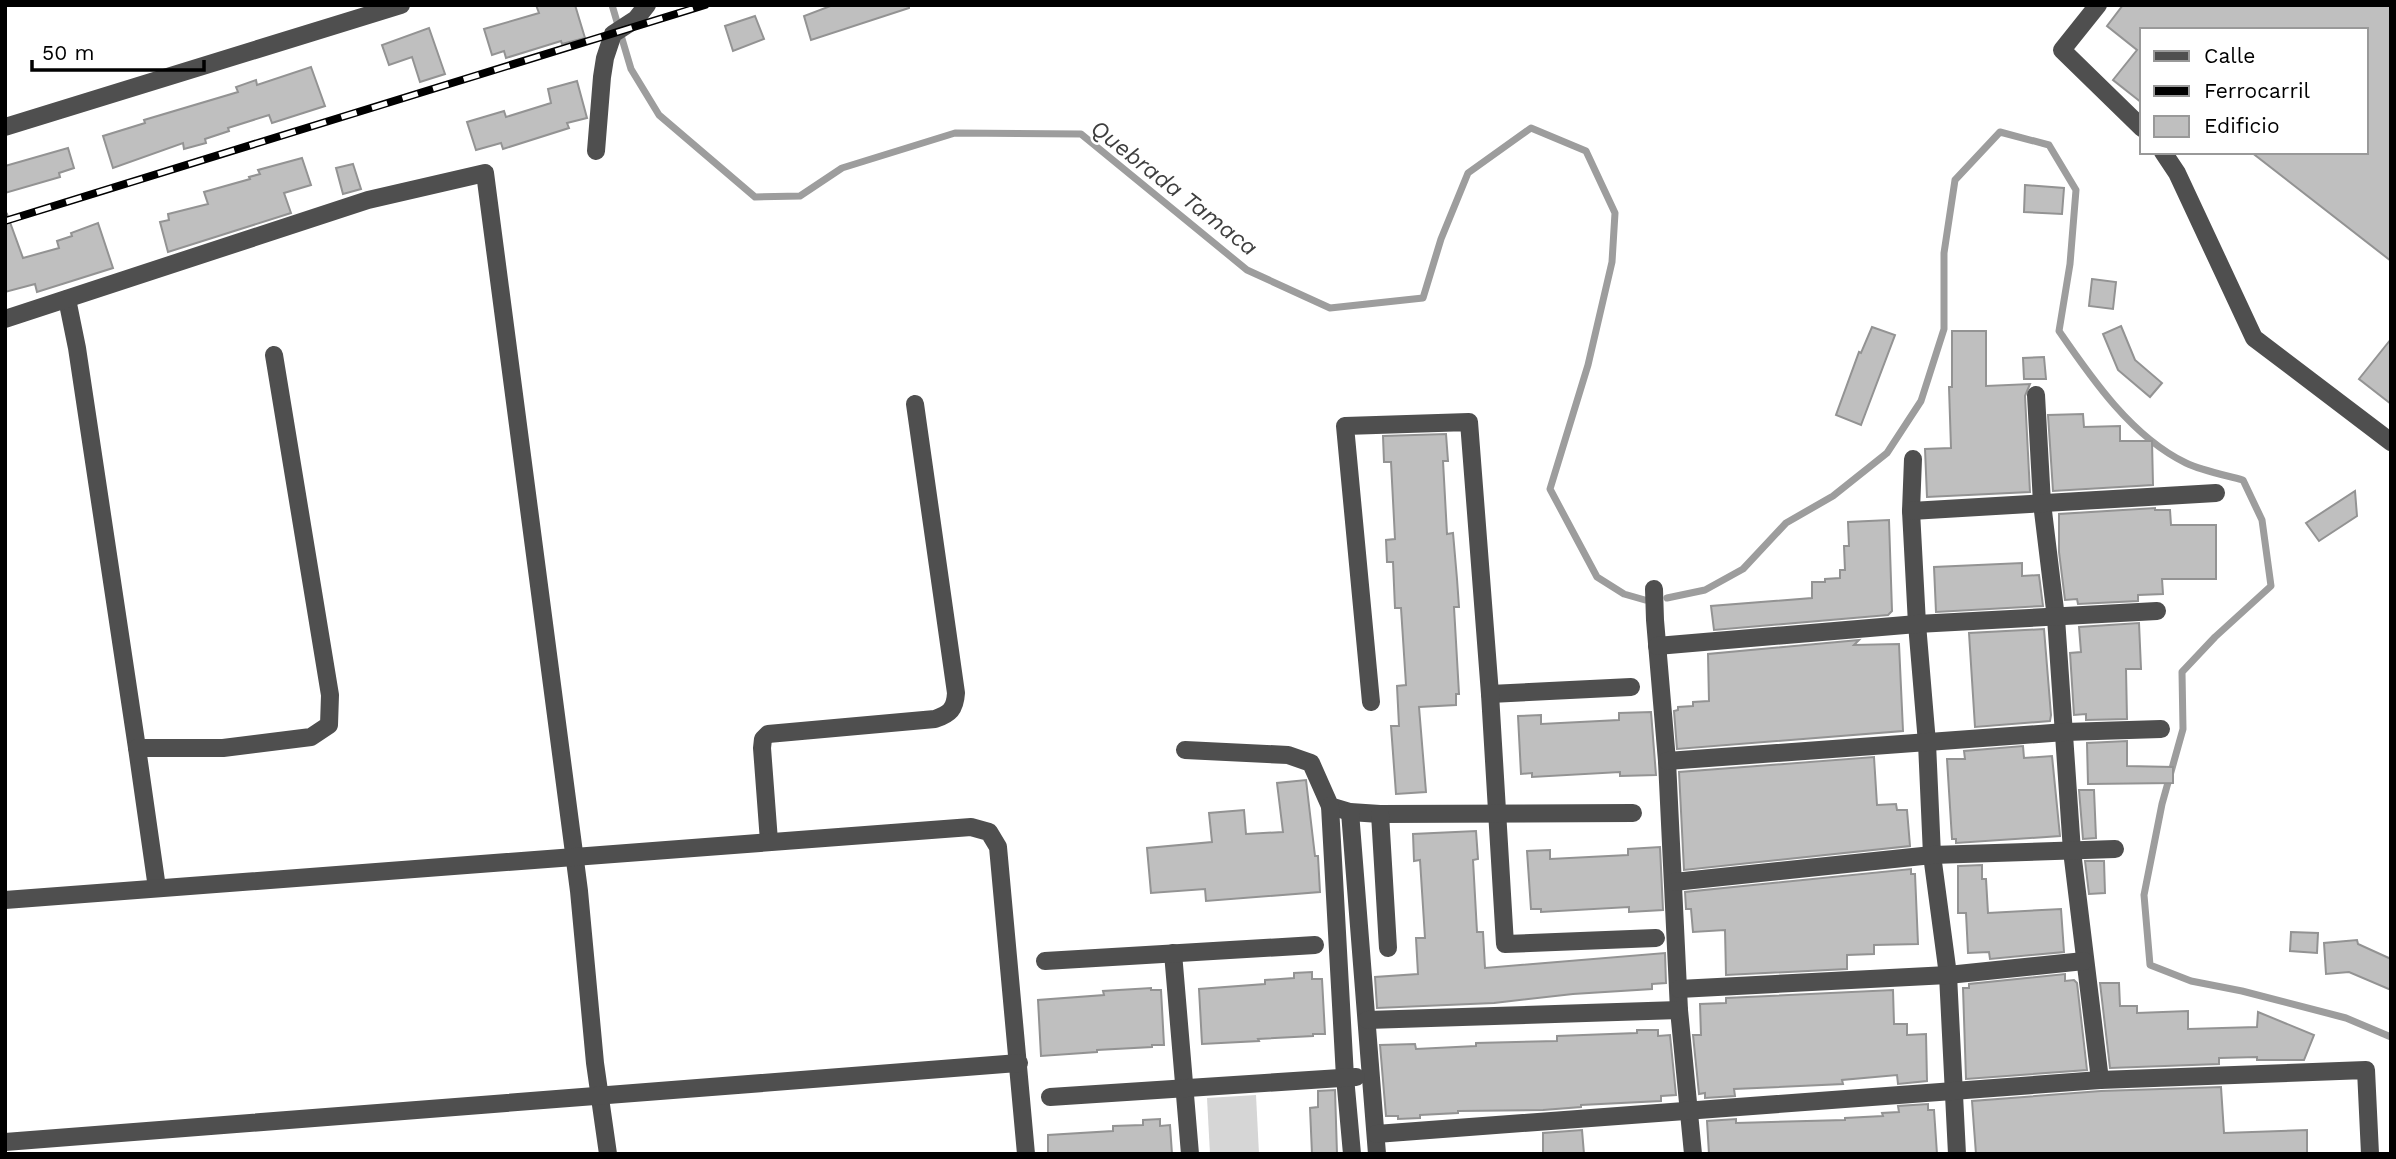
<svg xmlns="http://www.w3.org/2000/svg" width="2396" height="1159" viewBox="0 0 2396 1159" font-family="'Work Sans',sans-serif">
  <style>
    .green { fill: #d6d6d6 }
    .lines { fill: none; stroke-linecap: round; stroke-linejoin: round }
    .stream { stroke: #9d9d9d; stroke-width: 7 }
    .building { fill: #bfbfbf; stroke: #939393; stroke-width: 2 }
    .minor { stroke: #4f4f4f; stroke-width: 18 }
    .rail-casing { stroke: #000; stroke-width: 8 }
    .rail { stroke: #fff; stroke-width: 5; stroke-dasharray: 16; stroke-linecap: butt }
    .labels { text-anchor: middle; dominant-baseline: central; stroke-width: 5; stroke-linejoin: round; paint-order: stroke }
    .water-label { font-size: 23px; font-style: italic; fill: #3e3e3e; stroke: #fff }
  </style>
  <rect width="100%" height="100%" fill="#fff"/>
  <!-- green -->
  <polygon class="green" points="1256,1095 1259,1154 1210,1154 1207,1098"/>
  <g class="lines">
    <!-- stream -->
    <g class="stream">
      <polyline points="612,5 631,69 659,115 755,197 800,196 842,168 955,133 1081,134 1247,270 1330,308 1423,298 1441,239 1468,173 1531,128 1586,151 1615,213 1612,262 1588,365 1550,489 1597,577 1624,594 1645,600"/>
      <path d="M1667 598 1705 590 1743 569 1786 523 1833 496 1887 453 1921 401 1944 329V253L1955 180 2000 132 2049 145 2076 190 2070 264 2059 331C2092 379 2132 437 2186 463 2203 471 2225 475 2243 480L2262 520 2271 586 2215 637 2182 672 2183 729 2162 804 2144 895 2150 965 2191 981 2242 991 2346 1018 2391 1037"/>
    </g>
  </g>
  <!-- building -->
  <g class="building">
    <polygon points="536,5 575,5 585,38 562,44 561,41 506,58 504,51 492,55 484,29 539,13"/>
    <polygon points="833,5 909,5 909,8 811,40 804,16"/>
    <polygon points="2123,5 2391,5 2391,261 2251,152 2366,152 2366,30 2142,30 2142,103 2113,80 2137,50 2107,26"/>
    <polygon points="755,16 764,39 733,51 725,26"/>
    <polygon points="429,28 445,74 420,82 412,57 389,65 382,45"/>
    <polygon points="311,67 325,106 272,123 269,115 228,128 229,131 205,139 206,143 184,149 183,143 113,168 103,136 145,123 144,120 238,92 236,87 256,80 257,85"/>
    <polygon points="577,81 587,118 567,123 569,128 503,149 501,143 476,150 467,122 504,111 506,117 551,103 548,89"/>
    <polygon points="68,148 74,168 59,173 60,177 5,193 5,166"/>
    <polygon points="302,158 311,185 284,193 291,213 168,252 160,222 169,220 168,214 208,204 204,192 250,179 249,177 260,174 258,170"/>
    <polygon points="353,164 361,189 343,194 336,168"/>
    <polygon points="2025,185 2064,188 2062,214 2024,212"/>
    <polygon points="7,214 23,258 59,248 57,241 72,236 71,233 98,223 113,268 37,292 35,284 5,292 5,215"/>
    <polygon points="2092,279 2116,282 2113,309 2089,306"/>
    <polygon points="2121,326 2135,360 2162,383 2150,397 2118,370 2103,334"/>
    <polygon points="1872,327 1895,335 1861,425 1836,415 1859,352 1861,353"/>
    <polygon points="1952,331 1986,331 1986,386 2030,384 2025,396 2030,492 1927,497 1925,449 1951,448 1949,387 1952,387"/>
    <polygon points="2391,339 2391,404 2359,379"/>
    <polygon points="2044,357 2046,379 2024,379 2023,358"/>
    <polygon points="2083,414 2084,427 2120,426 2120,441 2152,441 2153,485 2053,491 2048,415"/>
    <polygon points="1446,434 1448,461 1443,461 1447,534 1453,533 1457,579 1459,607 1454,607 1459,694 1456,694 1456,705 1419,707 1426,792 1396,794 1391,726 1399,726 1397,686 1406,685 1401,608 1395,608 1393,562 1387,562 1386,540 1395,539 1391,462 1384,462 1383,436"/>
    <polygon points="2355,491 2357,516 2319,541 2306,523"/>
    <polygon points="2155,508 2155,510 2170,510 2171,525 2216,525 2216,579 2162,579 2163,594 2138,595 2138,601 2078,604 2077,599 2065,600 2059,552 2059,514"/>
    <polygon points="1889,520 1892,611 1888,615 1714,630 1711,606 1812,598 1812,582 1825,582 1825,579 1840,578 1840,570 1845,570 1844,546 1849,546 1848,522"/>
    <polygon points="2022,563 2022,576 2039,575 2043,606 1936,612 1934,567"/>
    <polygon points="2139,623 2141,669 2126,669 2127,719 2086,720 2086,714 2074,715 2070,653 2081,652 2079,627"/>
    <polygon points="2044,629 2051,715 2050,721 1975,727 1969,633"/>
    <polygon points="1859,640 1854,645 1899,644 1903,731 1677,749 1674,711 1678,710 1678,707 1693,706 1693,702 1709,701 1708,654"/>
    <polygon points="1651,712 1656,775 1620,776 1620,772 1532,777 1532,773 1521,774 1518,716 1541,715 1541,724 1619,720 1619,713"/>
    <polygon points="2127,741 2127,766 2173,767 2173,783 2088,784 2087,743"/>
    <polygon points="2023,746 2024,758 2052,756 2060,836 1956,843 1956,839 1952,839 1947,759 1965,759 1964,751"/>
    <polygon points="1874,757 1877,805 1896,804 1897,810 1907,810 1910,846 1684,870 1679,772"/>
    <polygon points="1306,780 1315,856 1318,856 1320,892 1206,901 1205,889 1151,893 1147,848 1212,842 1209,813 1244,810 1246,834 1283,832 1277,783"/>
    <polygon points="2079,790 2094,790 2096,838 2083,839"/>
    <polygon points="1476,831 1478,859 1473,860 1477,932 1483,932 1485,968 1665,953 1666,983 1652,984 1652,989 1573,994 1494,1003 1377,1008 1375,977 1418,974 1416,938 1425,938 1420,860 1414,861 1413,834"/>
    <polygon points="1660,847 1663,910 1629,912 1629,907 1541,912 1541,909 1531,909 1527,851 1550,850 1550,859 1628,855 1628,849"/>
    <polygon points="2085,861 2104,861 2105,893 2089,894"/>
    <polygon points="1982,865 1982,879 1986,879 1988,913 2061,909 2064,952 1990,959 1989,952 1968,953 1966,913 1958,913 1958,866"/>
    <polygon points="1911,869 1911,874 1915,874 1918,944 1874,945 1874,954 1847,955 1847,969 1726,975 1725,930 1693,932 1691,909 1686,909 1685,892"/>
    <polygon points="2291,932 2318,933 2317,953 2290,951"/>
    <polygon points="2357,940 2358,944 2391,959 2391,990 2349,972 2326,974 2324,943"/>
    <polygon points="1312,972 1312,979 1322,979 1325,1034 1313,1034 1313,1036 1258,1039 1259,1041 1202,1044 1199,989 1265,984 1265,980 1294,978 1294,973"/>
    <polygon points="2065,974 2065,981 2074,980 2077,983 2087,1070 1966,1079 1963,988 1969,988 1969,984"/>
    <polygon points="2100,983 2119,983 2120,1006 2137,1006 2137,1013 2188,1011 2188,1029 2257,1027 2258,1012 2314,1035 2304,1060 2257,1060 2257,1057 2219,1058 2219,1064 2110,1068"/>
    <polygon points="1151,988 1151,990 1161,990 1164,1045 1152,1045 1152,1047 1097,1050 1097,1052 1041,1056 1038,1000 1104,995 1103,991"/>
    <polygon points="1893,990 1894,1024 1907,1024 1907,1035 1926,1034 1927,1081 1898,1084 1897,1075 1842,1080 1843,1084 1734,1089 1735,1096 1705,1098 1705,1093 1699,1094 1693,1035 1701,1035 1700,1004 1726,1003 1726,998"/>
    <polygon points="1637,1030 1658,1030 1658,1036 1670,1035 1676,1095 1661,1096 1661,1101 1581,1105 1581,1107 1543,1110 1458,1111 1458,1113 1420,1115 1420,1118 1398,1119 1398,1116 1386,1116 1380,1045 1415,1044 1416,1049 1476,1046 1476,1043 1557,1041 1557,1036 1637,1033"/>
    <polygon points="2221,1087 2224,1133 2307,1130 2307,1154 1976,1154 1972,1101 2101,1091"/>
    <polygon points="1335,1090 1337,1154 1312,1154 1310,1108 1318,1107 1318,1091"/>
    <polygon points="1928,1104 1928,1110 1934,1110 1937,1154 1709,1154 1707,1121 1736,1119 1736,1123 1845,1120 1845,1118 1883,1116 1882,1113 1899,1112 1898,1106"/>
    <polygon points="1160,1119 1160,1126 1170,1125 1172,1154 1048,1154 1048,1135 1113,1131 1113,1126 1143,1125 1143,1120"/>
    <polygon points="1582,1130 1584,1154 1543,1154 1543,1133"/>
  </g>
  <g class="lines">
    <!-- minor -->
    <g class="minor">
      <polyline points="2098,5 2062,50 2142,128"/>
      <polyline points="5,127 401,5"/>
      <polyline points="596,151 602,77 605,58 613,34 636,19 647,5"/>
      <polyline points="2163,152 2177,173 2254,338 2391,442"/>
      <polyline points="67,299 77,348 137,748"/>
      <polyline points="5,319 368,200 485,173 579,891 595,1063 608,1154"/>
      <polyline points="2036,395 2042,503 2056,618 2072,851 2100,1080"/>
      <polyline points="1913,459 1911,511 1917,624 1927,743 1932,855 1948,975 1957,1154"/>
      <polyline points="1911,511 2216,493"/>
      <polyline points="1654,589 1655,620 1667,761 1679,1010 1693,1154"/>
      <polyline points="1657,646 1917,624 2157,611"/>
      <polyline points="1490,694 1631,687"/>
      <polyline points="1371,702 1345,426 1469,422 1490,694 1505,944 1656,938"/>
      <polyline points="1185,750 1288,755 1311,763 1330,806 1350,812 1380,814 1633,813"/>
      <polyline points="1667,761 2065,732 2161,729"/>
      <polyline points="1330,806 1345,1077 1352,1154"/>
      <polyline points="1350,812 1377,1154"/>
      <polyline points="1380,814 1388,948"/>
      <path d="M769 841 762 748 763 739 768 734 935 719C950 714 955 709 956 693L915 404"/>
      <polyline points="1674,882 1932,855 2115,849"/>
      <polyline points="157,888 137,748 223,748 311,737 329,725 330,695 274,355"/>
      <polyline points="5,900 971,827 989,832 998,847 1026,1154"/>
      <polyline points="1173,953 1190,1154"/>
      <polyline points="1045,961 1315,945"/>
      <polyline points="1679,989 1948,975 2084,961"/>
      <polyline points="1367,1020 1679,1010"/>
      <polyline points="1050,1097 1356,1077"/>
      <polyline points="1376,1134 2100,1080 2366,1070 2370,1154"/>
      <polyline points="5,1142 1019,1063"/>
    </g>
    <!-- rail casing -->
    <g class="rail-casing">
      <polyline id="rail" points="5,221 705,5"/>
    </g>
    <!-- rail -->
    <use href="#rail" class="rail"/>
  </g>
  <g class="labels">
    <!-- water labels -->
    <g class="water-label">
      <text transform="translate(1174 188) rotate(38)">Quebrada Tamaca</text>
    </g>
  </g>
  <!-- border -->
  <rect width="2396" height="1159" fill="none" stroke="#000000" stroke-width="14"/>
  <!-- legend -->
  <rect x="2140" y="28" width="228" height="126" fill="#ffffff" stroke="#999999" stroke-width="2"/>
  <rect x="2154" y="51" width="35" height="10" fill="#4f4f4f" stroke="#999999" stroke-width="2"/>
  <text x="2204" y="63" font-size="21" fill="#000000">Calle</text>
  <rect x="2154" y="86" width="35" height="10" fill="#000000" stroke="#999999" stroke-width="2"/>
  <text x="2204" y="98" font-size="21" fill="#000000">Ferrocarril</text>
  <rect x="2154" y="116" width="35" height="21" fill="#bfbfbf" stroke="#999999" stroke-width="2"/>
  <text x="2204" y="133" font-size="21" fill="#000000">Edificio</text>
  <!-- scale -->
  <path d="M32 60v10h172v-10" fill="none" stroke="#000000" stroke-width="3.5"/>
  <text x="42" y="60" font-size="21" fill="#000000" stroke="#ffffff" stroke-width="5" paint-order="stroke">50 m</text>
</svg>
